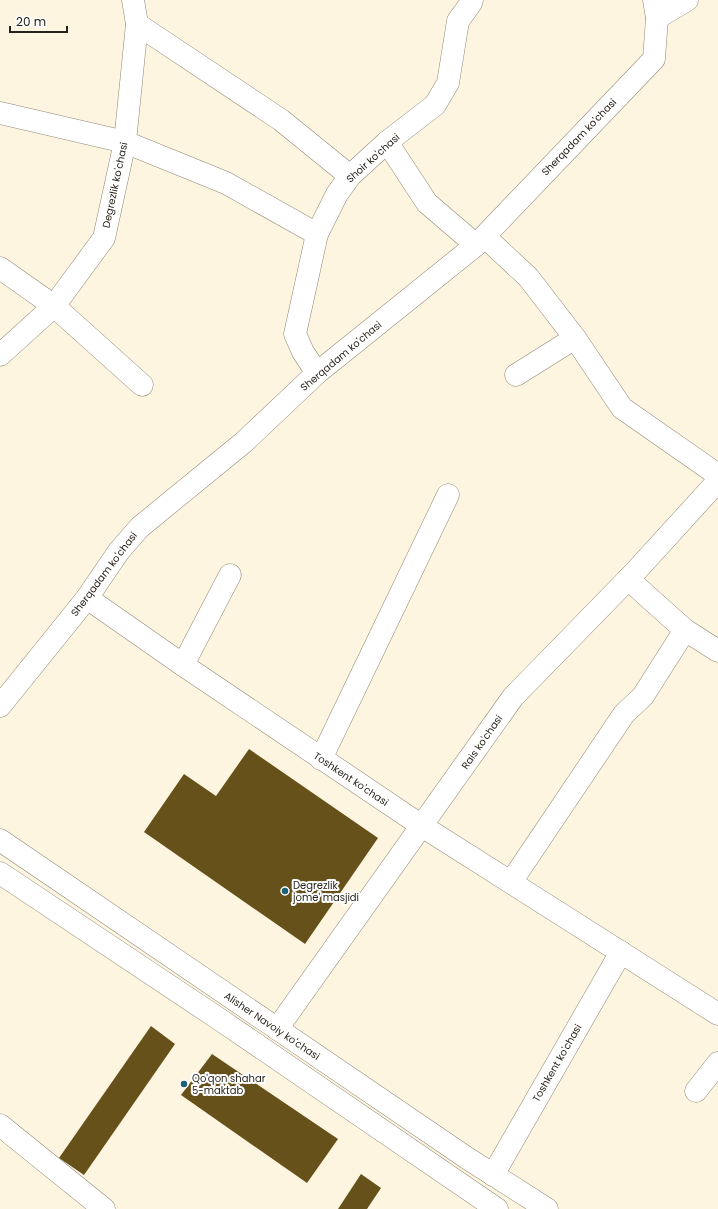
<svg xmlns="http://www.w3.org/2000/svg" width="718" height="1209" viewBox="0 0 718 1209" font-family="Poppins,sans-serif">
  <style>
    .building { fill: #66511a }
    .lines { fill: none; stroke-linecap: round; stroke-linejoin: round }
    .minor-casing { stroke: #8f8775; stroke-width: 23 }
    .major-casing { stroke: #8f8775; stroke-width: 23 }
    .minor { stroke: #fff; stroke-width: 22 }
    .major { stroke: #fff; stroke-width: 22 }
    .poi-dot { fill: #1e6074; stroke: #fff; stroke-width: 1.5 }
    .labels { text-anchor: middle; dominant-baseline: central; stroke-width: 4; stroke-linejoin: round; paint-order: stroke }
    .street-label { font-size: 10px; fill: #27231c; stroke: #fff }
    .poi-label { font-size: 10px; fill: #27231c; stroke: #fff; text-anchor: start }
  </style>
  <rect width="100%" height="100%" fill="#fef5e1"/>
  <!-- building -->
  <g class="building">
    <polygon points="249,749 378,838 305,944 144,832 184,774 216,796"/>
    <polygon points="151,1026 175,1044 84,1175 59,1158"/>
    <polygon points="212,1054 338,1139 307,1183 181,1095"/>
    <polygon points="361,1174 381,1188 367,1209 338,1209"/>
  </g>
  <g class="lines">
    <!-- minor casing -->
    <g class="minor-casing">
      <g id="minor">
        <polyline points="657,18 687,0"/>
        <polyline points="137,24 281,120 350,176"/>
        <polyline points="0,113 125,142 226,183 317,234"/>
        <polyline points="387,142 427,203 476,245"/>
        <polyline points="485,237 528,277 575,338 622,408 718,475"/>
        <polyline points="0,268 54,306 142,385"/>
        <polyline points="0,355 54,306 104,238 125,142 137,24 133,0"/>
        <polyline points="317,373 303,352 295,334 317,234 337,194 350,176 387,142 435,105 448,83 458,21 471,3 472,0"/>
        <polyline points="516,375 575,338"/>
        <polyline points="628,579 685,630 718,651"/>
        <polyline points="87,598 183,665 422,826 718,1014"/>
        <polyline points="183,665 230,575"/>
        <polyline points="0,706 87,598 119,551 140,527 244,442 317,373 476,245 654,59 657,18 654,0"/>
        <polyline points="321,759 448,495"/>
        <polyline points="511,882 624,714 643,696 685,630"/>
        <polyline points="277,1029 513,697 635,572 718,481"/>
        <polyline points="696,1091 718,1063"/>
        <polyline points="0,1125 104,1209"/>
        <polyline points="493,1175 621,952"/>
      </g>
    </g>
    <!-- major casing -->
    <g class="major-casing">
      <g id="major">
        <polyline points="0,840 467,1158 547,1209"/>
        <polyline points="0,873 219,1019 497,1209"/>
      </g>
    </g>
    <!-- minor -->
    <use href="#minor" class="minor"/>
    <!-- major -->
    <use href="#major" class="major"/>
  </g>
  <!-- markers -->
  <g class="poi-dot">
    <circle cx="285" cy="891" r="4"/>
    <circle cx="184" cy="1084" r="4"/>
  </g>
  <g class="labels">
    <!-- street labels -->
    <g class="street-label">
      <text transform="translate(579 137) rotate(-46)">Sherqadam ko'chasi</text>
      <text transform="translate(373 158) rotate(-42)">Shoir ko'chasi</text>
      <text transform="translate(115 185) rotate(-78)">Degrezlik ko'chasi</text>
      <text transform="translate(341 356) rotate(-40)">Sherqadam ko'chasi</text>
      <text transform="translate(104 574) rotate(-53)">Sherqadam ko'chasi</text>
      <text transform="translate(482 742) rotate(-55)">Rais ko'chasi</text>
      <text transform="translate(351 779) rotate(34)">Toshkent ko'chasi</text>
      <text transform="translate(272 1026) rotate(34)">Alisher Navoiy ko'chasi</text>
      <text transform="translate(557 1063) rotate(-60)">Toshkent ko'chasi</text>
    </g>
    <!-- poi labels -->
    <g class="poi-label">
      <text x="293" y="885">Degrezlik<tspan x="293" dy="12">jome' masjidi</tspan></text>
      <text x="192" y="1078">Qo'qon shahar<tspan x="192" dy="12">5-maktab</tspan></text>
    </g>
  </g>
  <!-- scale -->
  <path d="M10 26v6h57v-6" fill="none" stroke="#27231c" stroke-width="2"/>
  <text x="16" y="26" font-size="12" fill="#27231c" stroke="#ffffff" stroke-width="3" paint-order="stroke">20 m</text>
</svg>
